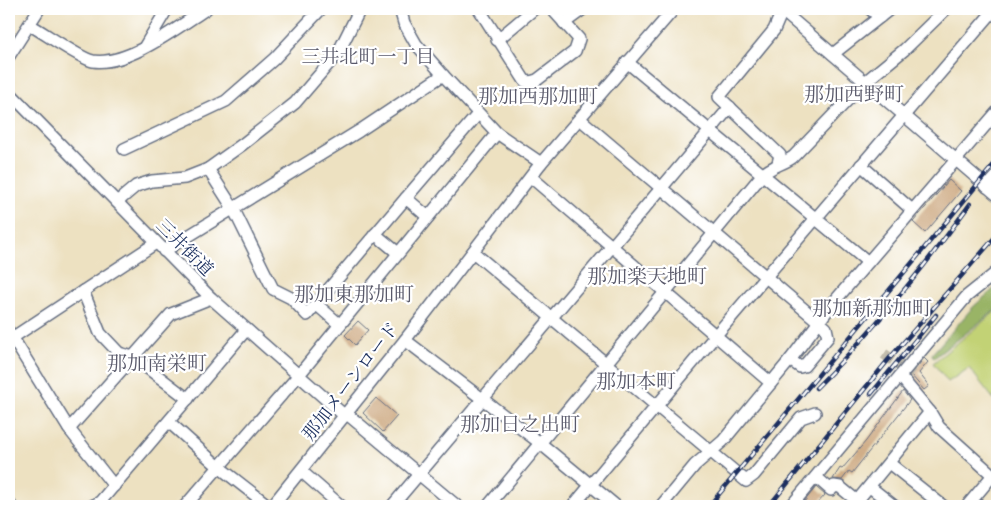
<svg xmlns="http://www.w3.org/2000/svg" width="1006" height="515" viewBox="0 0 1006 515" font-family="'Gentium Book Plus','Noto Serif JP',serif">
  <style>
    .green { fill: #c2d274; stroke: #6e8069 }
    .forest { fill: #99b466; stroke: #5a7262 }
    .building { fill: #ceaa83 }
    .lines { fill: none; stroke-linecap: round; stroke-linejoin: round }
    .minor-tunnel { stroke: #c3bdad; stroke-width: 11; stroke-dasharray: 11 5.5; stroke-linecap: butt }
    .minor-casing { stroke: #646d81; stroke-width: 14 }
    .major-casing { stroke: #646d81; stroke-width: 16 }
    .minor { stroke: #fff; stroke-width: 11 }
    .major { stroke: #fff; stroke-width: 14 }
    .rail-casing { stroke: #1b2f5e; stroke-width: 4.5 }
    .rail { stroke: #fff; stroke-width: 2.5; stroke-dasharray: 8; stroke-linecap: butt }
    .labels { text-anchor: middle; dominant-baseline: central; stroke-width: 4.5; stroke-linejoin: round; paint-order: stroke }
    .street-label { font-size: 18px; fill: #1b2f5e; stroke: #fff }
    .neighbourhood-label { font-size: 19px; fill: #5a5a6b; stroke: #fff }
    .quarter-label { font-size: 20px; fill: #5a5a6b; stroke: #fff }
  </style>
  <rect width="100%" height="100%" fill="#fff"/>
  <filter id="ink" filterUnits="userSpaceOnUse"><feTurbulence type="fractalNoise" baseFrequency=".02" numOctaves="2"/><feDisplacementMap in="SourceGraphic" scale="10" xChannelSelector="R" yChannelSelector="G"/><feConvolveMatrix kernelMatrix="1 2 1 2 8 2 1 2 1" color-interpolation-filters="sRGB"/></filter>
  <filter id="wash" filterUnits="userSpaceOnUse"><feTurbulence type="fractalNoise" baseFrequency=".0096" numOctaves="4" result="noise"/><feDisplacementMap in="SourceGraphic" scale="20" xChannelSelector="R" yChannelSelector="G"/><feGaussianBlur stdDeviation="1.12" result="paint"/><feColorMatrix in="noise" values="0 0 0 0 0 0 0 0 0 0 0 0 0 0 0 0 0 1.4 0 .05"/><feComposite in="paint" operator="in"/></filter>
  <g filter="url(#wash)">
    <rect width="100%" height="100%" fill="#ede1c1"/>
    <!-- green -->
    <polygon class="green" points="997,310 997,401 996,402 969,368 948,382 933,363"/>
    <!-- forest -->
    <polygon class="forest" points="997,286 997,309 934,358 932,354 973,307"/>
    <g id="blocks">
      <!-- building -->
      <g class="building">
        <polygon points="949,180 961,191 925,233 913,222"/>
        <polygon points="358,321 368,330 355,345 345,335"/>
        <polygon points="924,358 928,362 919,373 929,386 924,390 911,375"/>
        <polygon points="903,391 910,400 852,473 849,471 842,480 833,479 840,468 842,469 866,441"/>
        <polygon points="376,398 397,416 383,432 363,413"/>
        <polygon points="816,487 825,495 815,506 810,506 804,502"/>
      </g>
    </g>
  </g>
  <g filter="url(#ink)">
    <use href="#blocks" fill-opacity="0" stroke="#646d81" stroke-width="1"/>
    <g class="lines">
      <!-- minor-tunnel -->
      <polyline class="minor-tunnel" points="884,354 913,374"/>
      <!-- minor casing -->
      <g class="minor-casing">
        <g id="minor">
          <polyline points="400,9 404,23 416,44 443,75 497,133 541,163"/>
          <polyline points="479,9 525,81 530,82 537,80 575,51 579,39 552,9"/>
          <polyline points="780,9 997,195"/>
          <polyline points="870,9 880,17"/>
          <polyline points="564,23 583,9"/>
          <path d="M30 25C43 32 81 59 93 61 128 66 178 27 206 9"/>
          <polyline points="497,40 534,9"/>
          <polyline points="145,46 167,9"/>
          <polyline points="833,54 890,9"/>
          <polyline points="9,56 39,9"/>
          <polyline points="627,62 868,262"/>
          <polyline points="9,92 211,298 345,416"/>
          <polyline points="580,119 826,328 828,337 804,366 800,367 790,360"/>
          <polyline points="124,149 226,101 274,59 321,9"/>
          <polyline points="778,163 780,155 719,97 774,30 783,9"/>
          <polyline points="861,165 912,210"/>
          <polyline points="208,169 233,208 273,289 291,298 307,315 316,304 340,325"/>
          <polyline points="531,177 771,383"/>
          <polyline points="987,187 997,176"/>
          <polyline points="406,198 478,114"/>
          <polyline points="117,202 136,186 152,181 185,178 208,169 243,144 295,103 338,53 360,9"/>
          <polyline points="375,234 398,253"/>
          <polyline points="164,251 359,131 443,75"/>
          <polyline points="473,252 746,481 754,475 801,418 815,413"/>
          <polyline points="83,291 100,333 119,353 133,357 188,399"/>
          <polyline points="316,304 406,198 428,217"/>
          <polyline points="9,332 69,429 114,486"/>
          <polyline points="12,338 156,243"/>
          <polyline points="405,340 540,443 616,506"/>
          <polyline points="900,376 930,412 939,427 997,479"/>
          <polyline points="347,414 457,506"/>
          <polyline points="169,422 219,467 269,506"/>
          <polyline points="69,429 171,314 211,298"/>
          <polyline points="889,463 943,506"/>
          <polyline points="301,471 341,506"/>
          <polyline points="816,477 831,490 834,486 840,487 857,501 930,412"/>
          <polyline points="870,487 894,506"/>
          <polyline points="92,506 100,502 246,330"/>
          <polyline points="185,506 298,376 497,133"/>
          <polyline points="272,506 405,340 541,163 674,9"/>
          <polyline points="392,506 730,107"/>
          <path d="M488 506 762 175C773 165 782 165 793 157L865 82 904 50 946 9"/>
          <polyline points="573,506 716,335 995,9"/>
          <polyline points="661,506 695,465 723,441 790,360 833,303 997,112"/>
          <polyline points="791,506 967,296 997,272"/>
          <polyline points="967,506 993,475"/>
        </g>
      </g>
      <!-- major casing -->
      <g class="major-casing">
        <polyline id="major" points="9,505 10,506"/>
      </g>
      <!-- minor -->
      <use href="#minor" class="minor"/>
      <!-- major -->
      <use href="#major" class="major"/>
      <!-- rail casing -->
      <g class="rail-casing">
        <g id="rail">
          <path d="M816 388C873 331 923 269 970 204"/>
          <polyline points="871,394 936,315"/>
          <polyline points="709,506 997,161"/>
          <polyline points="769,506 889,359 997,235"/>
        </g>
      </g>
      <!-- rail -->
      <use href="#rail" class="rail"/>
    </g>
  </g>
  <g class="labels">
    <!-- street labels -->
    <g class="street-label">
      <text transform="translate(185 247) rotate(45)">三井街道</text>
      <text transform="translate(350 381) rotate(-52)">那加メーンロード</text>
    </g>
    <!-- neighbourhood labels -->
    <g class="neighbourhood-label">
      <text x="368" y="56">三井北町一丁目</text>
    </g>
    <!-- quarter labels -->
    <g class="quarter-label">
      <text x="854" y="93">那加西野町</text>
      <text x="538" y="95">那加西那加町</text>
      <text x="647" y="275">那加楽天地町</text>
      <text x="354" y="293">那加東那加町</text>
      <text x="872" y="307">那加新那加町</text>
      <text x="157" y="362">那加南栄町</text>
      <text x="636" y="380">那加本町</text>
      <text x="520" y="423">那加日之出町</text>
    </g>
  </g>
  <!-- margin -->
  <rect width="1006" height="515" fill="none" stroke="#fff" stroke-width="30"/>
</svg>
